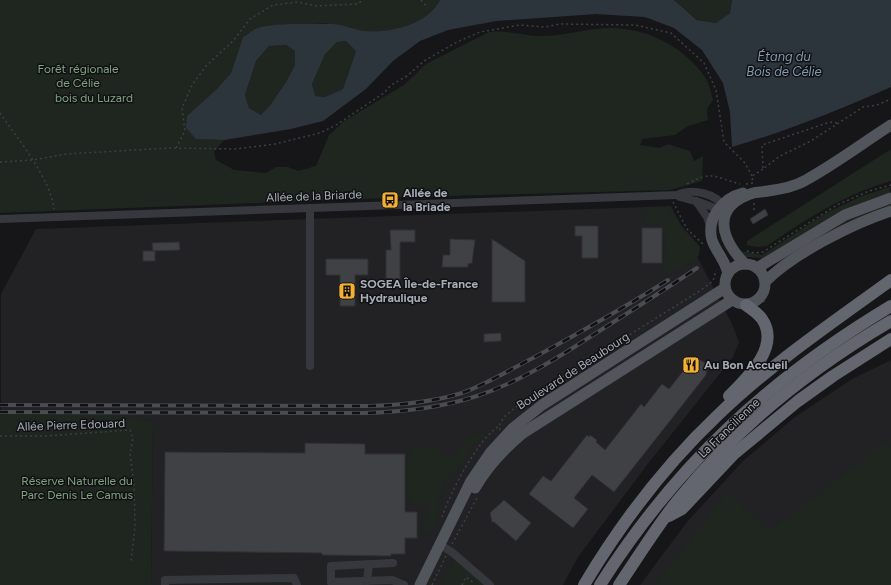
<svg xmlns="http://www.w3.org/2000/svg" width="891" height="585" viewBox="0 0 891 585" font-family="Figtree,sans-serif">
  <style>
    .built { fill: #222225 }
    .green { fill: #1e261f }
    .water { fill: #2c353c; fill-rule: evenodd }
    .building { fill: #404145; stroke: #303034 }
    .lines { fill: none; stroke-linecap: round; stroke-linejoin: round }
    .path { stroke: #3d3f44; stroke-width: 1.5; stroke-dasharray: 2 3; stroke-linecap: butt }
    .minor { stroke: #37383d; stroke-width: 8 }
    .major { stroke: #53555c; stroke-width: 11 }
    .highway { stroke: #63666e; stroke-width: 12 }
    .rail-casing { stroke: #4a4c52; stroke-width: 4 }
    .rail { stroke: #111113; stroke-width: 2.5; stroke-dasharray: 8; stroke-linecap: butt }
    .labels { text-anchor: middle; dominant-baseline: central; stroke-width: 3; stroke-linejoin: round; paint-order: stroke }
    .park-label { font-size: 12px; fill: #7fa381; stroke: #111113 }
    .poi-label { font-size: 12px; font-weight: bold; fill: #a8adb8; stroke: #111113; text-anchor: start }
    .street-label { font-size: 12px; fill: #a8adb8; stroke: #111113 }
    .water-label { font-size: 13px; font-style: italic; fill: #7f9bb3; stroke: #111113 }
  </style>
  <rect width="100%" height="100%" fill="#161618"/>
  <!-- built -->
  <g class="built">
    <polygon points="671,206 732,324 739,342 733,357 647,465 578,557 563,585 151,585 153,422 97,414 1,414 1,294 36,229"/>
    <polygon points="891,360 891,585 640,585 687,522 743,461 795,417 852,379"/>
  </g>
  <!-- green -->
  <g class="green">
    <path d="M0 0H440C427 25 391 33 365 31 354 30 343 25 332 24 315 23 270 23 255 29 251 31 247 34 243 37L231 73 216 90 196 139 224 140 214 152 216 160 234 170 266 173 276 167H288L298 171 316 166 329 135 344 121 404 85 426 64 489 32C506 30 522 35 538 36 562 37 587 28 611 28 647 28 684 47 705 77 709 83 711 93 713 100L707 109 708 120 688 126 675 135 642 139 640 145 659 148 668 144 690 151 694 161 703 156 702 181 670 190 413 197 0 213Z"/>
    <polygon points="674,0 732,0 730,13 716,23 698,20"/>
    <polygon points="346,41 356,51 343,89 325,97 314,96 312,84 325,53 337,42"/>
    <polygon points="286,45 295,51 295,65 286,82 271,104 261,115 249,108 245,95 256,61 269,46"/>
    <path d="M891 149V181C845 194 806 219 767 246L758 247 747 245V241Z"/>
    <polygon points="890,187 890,193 854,206 763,258 746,257 741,251 762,255 826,213 862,196"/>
    <polygon points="891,202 891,206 778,265 776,261 843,220"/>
    <polygon points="665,207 700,247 699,255 692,262 662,278 666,249 665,228 661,226 645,224 643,220 647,211 653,208"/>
    <polygon points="0,414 115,414 153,422 151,585 0,585"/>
    <path d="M486 432V437L479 439 469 447 463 462 446 480 441 491 439 499 440 507 434 528 431 533 425 531 423 526 429 513V504H412C404 491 405 464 411 449L418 447H437L449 457 455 456C462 442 470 433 486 432Z"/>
    <polygon points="887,441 891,449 891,585 655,585 727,492 770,531"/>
    <polygon points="455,560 485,585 442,585"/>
  </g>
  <!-- water -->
  <path class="water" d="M440 0H674L697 20 716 23 730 13 732 0H891V87C839 110 787 131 732 147L730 112 723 83 702 50 674 28 645 17 596 14 496 21 448 30 420 41 393 61 366 89 323 121 291 129 224 140 196 139 186 128 187 116 216 90 231 73 243 37C247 35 251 31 255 29 271 22 314 24 332 24 343 24 354 30 365 31 391 33 427 25 440 0ZM346 41 356 51 343 89 325 97 315 96 312 84 325 54 337 42ZM286 45 295 51V65L286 82 271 104 261 115 249 108 245 95 256 61 269 46Z"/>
  <!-- building -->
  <g class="building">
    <polygon points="765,209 768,215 753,224 750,219"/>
    <polygon points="575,226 598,226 598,258 582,258 582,236 575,236"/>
    <rect x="642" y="228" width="20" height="35"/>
    <polygon points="390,230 415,230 415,242 400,242 400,279 386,279 386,250 391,250"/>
    <polygon points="450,239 475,240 472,263 468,264 468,267 442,267 443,255 450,255"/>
    <polygon points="492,239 525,261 525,302 492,302"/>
    <polygon points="179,242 180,250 153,251 152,243"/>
    <rect x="143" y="251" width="12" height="10"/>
    <polygon points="326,259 368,259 368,275 355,275 355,306 340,306 340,275 326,275"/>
    <polygon points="501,333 501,341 484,342 484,334"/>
    <polygon points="698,359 705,363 707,369 706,375 614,492 592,475 574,498 588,509 573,528 529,494 543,476 551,481 587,435 589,437 590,435 597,440 596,442 605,450 641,404 644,407 662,384 669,389 691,361"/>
    <polygon points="305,443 365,444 365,454 405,454 405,512 417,512 417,538 405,538 405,554 391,554 391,556 322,555 322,553 164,551 165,452 305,453"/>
    <polygon points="504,500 531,523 516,541 494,522 492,522 490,513"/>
  </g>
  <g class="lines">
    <!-- path -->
    <g class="path">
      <polyline points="421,0 428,8"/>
      <path d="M0 113C17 138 51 179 54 209"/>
      <polyline points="837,123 830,122 762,145 763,169 780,156 811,141 863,107 877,105 891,99"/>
      <polyline points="176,148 185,131 182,108 192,85 206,66 233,41 250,19 273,5 298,2 317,6 335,5 356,4 364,0"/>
      <polyline points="0,162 33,160 66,154 170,148 236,149 275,144 320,133 336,125 384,93 391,85 407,76 424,61 457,42 480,32 520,25 545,27 560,24 635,25 671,33 704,63 716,90 724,142 745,163 752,176"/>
      <path d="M687 184C713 170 714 177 740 184"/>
      <polyline points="746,184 753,183 752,176 763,169"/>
      <polyline points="673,202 687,229 703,244"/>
      <polyline points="754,203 754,211"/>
      <polyline points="747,251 754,253 763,252 837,205 869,191 891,185"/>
      <polyline points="761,296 766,305"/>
      <polyline points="500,430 499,426 504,417 521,403 701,290 713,281 716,270"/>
      <polyline points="0,436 45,436 130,430 133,438 130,454 134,484 135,526 131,562"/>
      <path d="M442 517C450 493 477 440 499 426"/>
      <polyline points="452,544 478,496"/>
      <polyline points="432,585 446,556"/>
      <polyline points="462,585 466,577 474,583"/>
    </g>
    <!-- minor -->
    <g class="minor">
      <polyline points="680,197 699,202 723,211"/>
      <polyline points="696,201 707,217 711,229"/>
      <path d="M0 219 677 195C692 188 717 193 724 208"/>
      <polyline points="310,366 310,208"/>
      <polyline points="441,545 453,553 490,585"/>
      <polyline points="393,563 331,566 331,582 392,580 404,585"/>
      <polyline points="367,581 369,564"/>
      <polyline points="165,585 165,580 294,578 297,585"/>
    </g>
    <!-- major -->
    <g class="major">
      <circle cx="745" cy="284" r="20"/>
      <path d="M745 264C721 239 710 207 753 193 757 192 763 192 768 191 781 189 794 187 806 180 835 164 863 143 891 125"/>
      <polyline points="757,268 845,215 891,198"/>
      <path d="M728 274C726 261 716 252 712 240 706 218 723 198 743 193"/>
      <path d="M765 282C792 254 854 223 891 211"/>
      <path d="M475 488C487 467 505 448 523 433L732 300"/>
      <polyline points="420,585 471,481 490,453 513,428 542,405 725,288"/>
    </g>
    <!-- highway -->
    <g class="highway">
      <path d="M729 396C747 378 781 347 762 319 758 313 751 309 746 305"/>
      <polyline points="669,516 682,509 734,454 798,401 833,376 891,339"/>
      <path d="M584 585C621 523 666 464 719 414 771 364 832 323 891 280"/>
      <path d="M600 585C677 464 768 380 891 306"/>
      <path d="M619 585C638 557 657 526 678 500 736 428 811 368 891 321"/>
    </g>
    <!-- rail casing -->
    <g class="rail-casing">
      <g id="rail">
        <path d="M0 405 371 406C402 405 433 402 462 393 487 384 509 370 533 358 579 333 624 308 668 280"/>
        <path d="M0 412 364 413C402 412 440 408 477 396 519 382 556 359 593 335 628 313 663 291 697 268"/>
      </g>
    </g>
    <!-- rail -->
    <use href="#rail" class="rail"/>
  </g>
  <!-- icons -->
  <defs>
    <g id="bus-square" transform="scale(0.9)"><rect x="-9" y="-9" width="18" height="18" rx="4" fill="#f2b134" stroke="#111113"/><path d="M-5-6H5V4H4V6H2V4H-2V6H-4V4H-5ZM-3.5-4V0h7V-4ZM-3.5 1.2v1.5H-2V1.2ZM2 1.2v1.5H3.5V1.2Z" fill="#111"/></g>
    <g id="building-square" transform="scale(0.9)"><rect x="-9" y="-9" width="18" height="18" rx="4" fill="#f2b134" stroke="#111113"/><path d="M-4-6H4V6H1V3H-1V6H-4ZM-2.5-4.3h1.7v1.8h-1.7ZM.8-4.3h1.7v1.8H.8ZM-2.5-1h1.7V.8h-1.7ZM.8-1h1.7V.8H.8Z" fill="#111"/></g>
    <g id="restaurant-square" transform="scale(0.9)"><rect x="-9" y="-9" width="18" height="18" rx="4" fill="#f2b134" stroke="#111113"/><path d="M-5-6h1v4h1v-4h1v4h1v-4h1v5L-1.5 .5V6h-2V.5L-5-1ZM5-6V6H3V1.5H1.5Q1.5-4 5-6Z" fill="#111"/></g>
  </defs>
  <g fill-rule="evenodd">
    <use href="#bus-square" x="390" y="200"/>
    <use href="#building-square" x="347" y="291"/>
    <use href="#restaurant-square" x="691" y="365"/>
  </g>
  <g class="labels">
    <!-- park labels -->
    <g class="park-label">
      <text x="78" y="69">Forêt régionale<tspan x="78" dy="14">de Célie</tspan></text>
      <text x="94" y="98">bois du Luzard</text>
      <text x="77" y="481">Réserve Naturelle du<tspan x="77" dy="14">Parc Denis Le Camus</tspan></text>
    </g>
    <!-- poi labels -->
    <g class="poi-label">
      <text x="403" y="193">Allée de<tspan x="403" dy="14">la Briade</tspan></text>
      <text x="360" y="284">SOGEA Île-de-France<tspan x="360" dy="14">Hydraulique</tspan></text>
      <text x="704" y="365">Au Bon Accueil</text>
    </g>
    <!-- street labels -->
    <g class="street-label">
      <text transform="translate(314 196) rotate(-2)">Allée de la Briarde</text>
      <text transform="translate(573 371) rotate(-33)">Boulevard de Beaubourg</text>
      <text transform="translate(71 425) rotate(-2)">Allée Pierre Edouard</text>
      <text transform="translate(729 428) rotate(-44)">La Francilienne</text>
    </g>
    <!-- water labels -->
    <g class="water-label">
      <text x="784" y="56">Étang du<tspan x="784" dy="15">Bois de Célie</tspan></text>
    </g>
  </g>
</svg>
